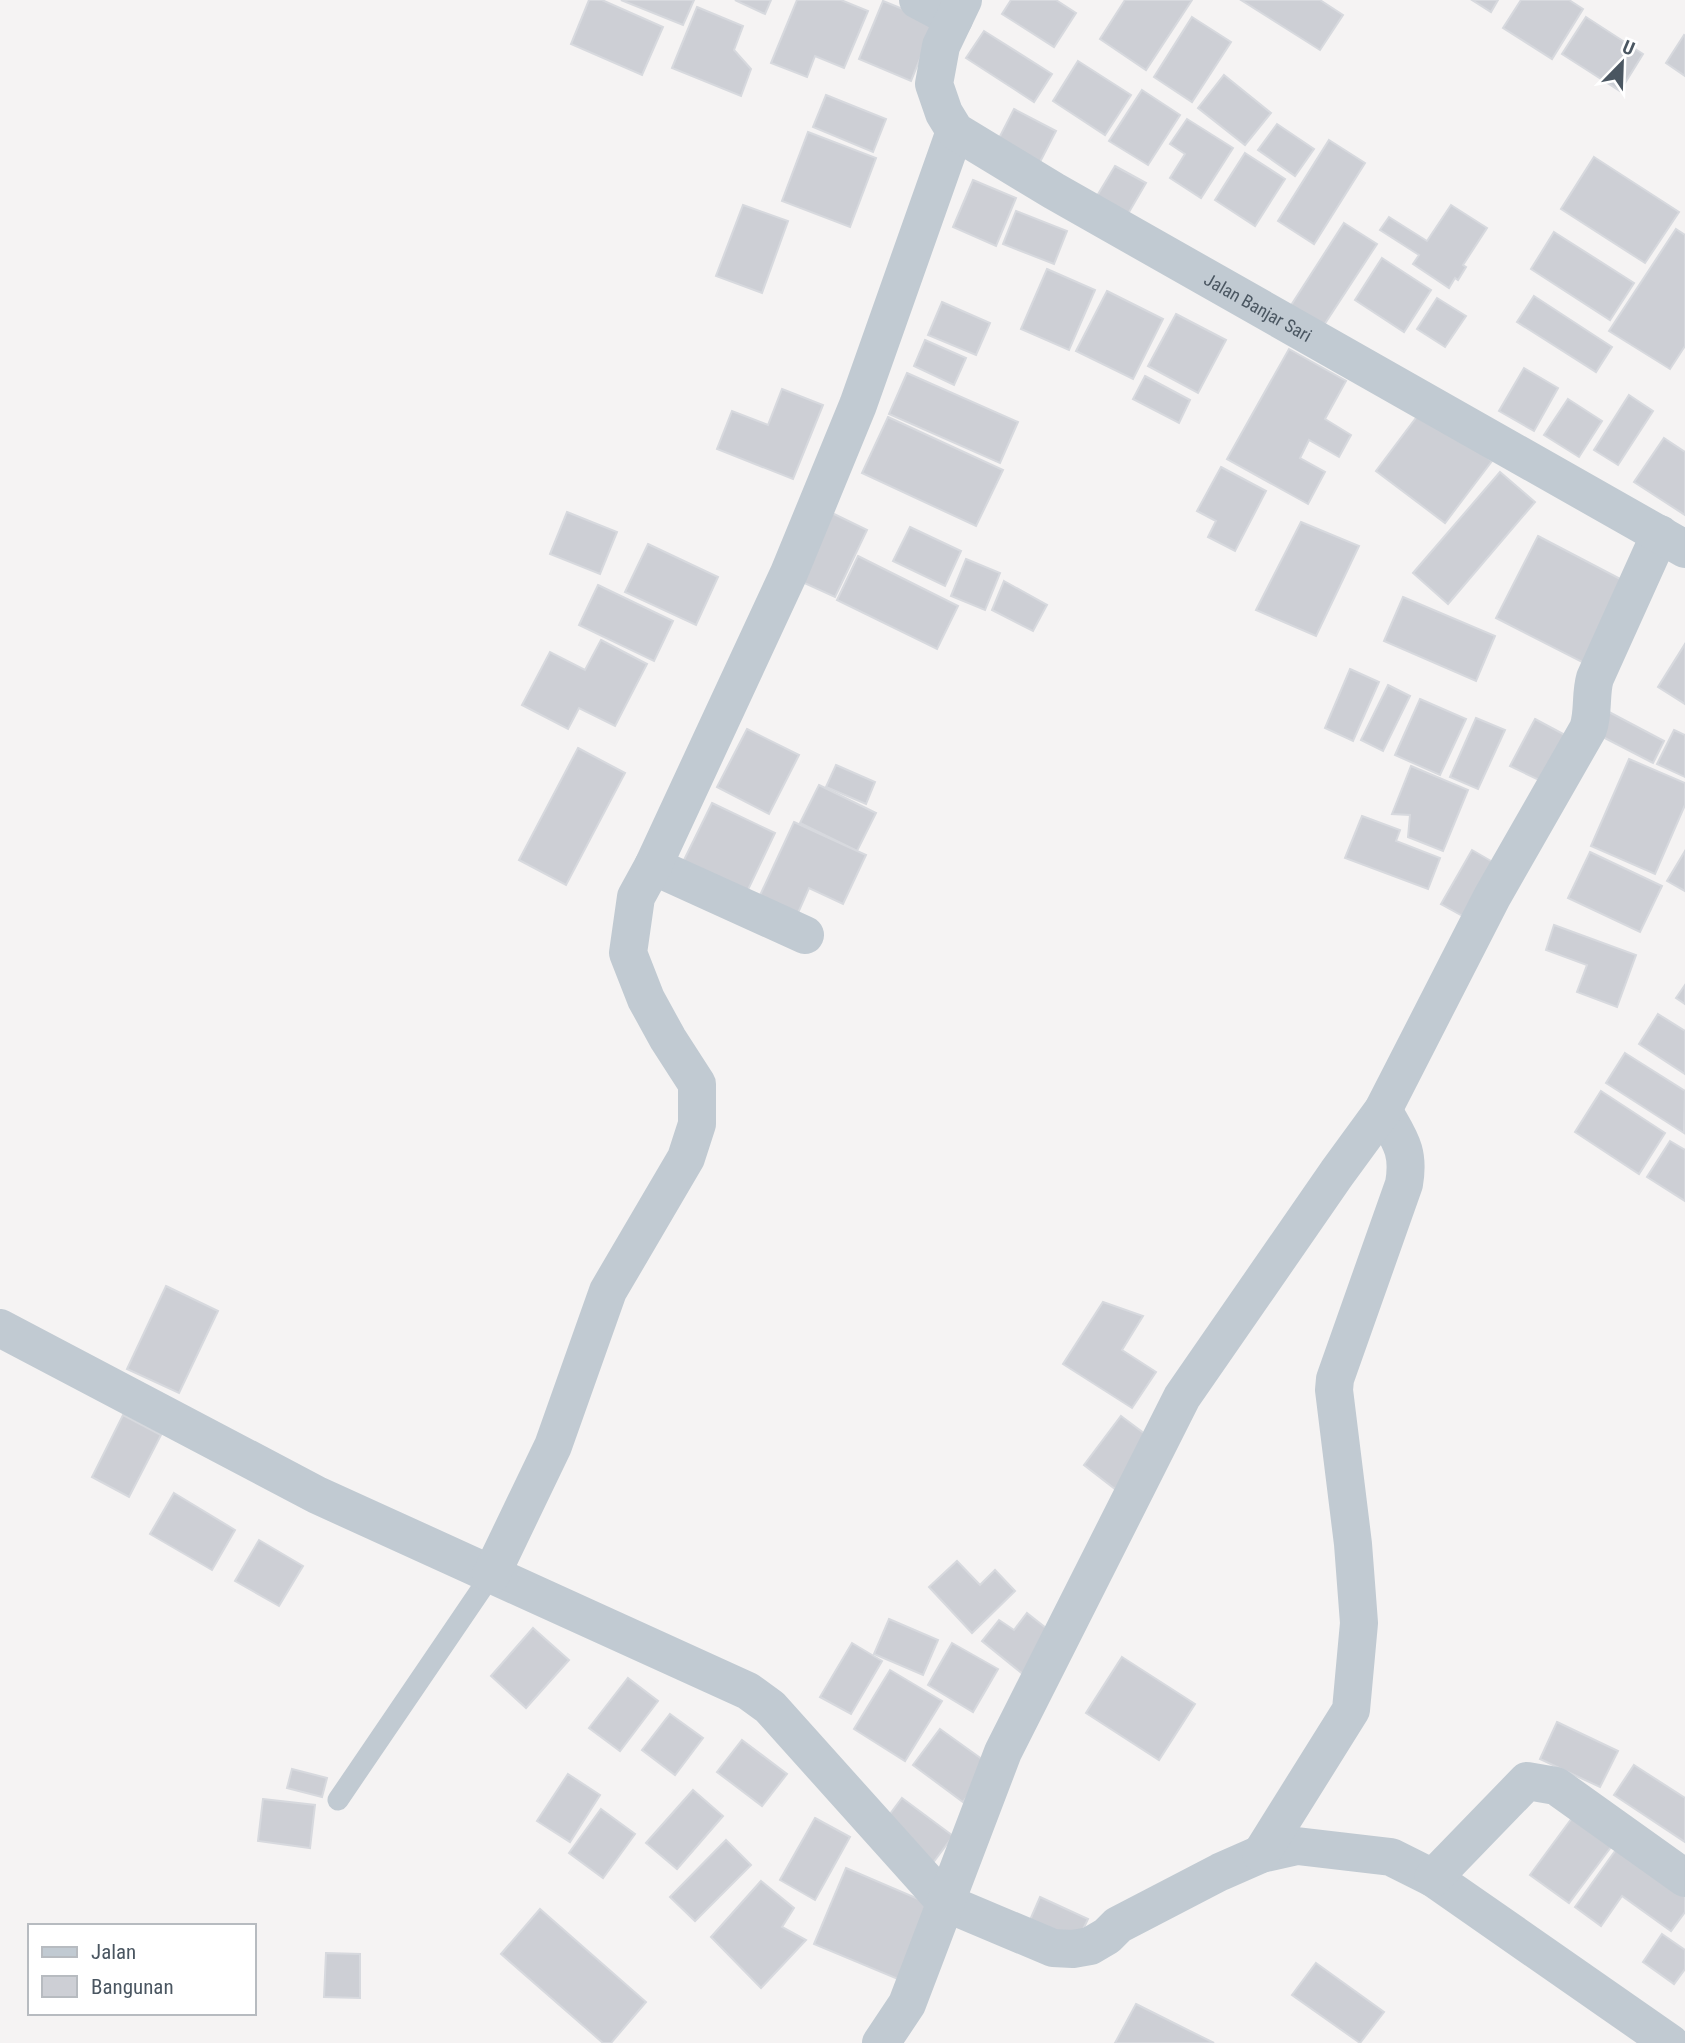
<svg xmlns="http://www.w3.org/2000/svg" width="1685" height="2043" viewBox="0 0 1685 2043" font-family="'Roboto Condensed',sans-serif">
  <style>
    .building { fill: #cdcfd5; stroke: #d7d9de; stroke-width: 2 }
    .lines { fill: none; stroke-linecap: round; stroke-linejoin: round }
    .service { stroke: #c1cad2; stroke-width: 21 }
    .minor { stroke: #c1cad2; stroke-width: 38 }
    .tertiary { stroke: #c1cad2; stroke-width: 38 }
    .labels { text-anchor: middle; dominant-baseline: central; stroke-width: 6; stroke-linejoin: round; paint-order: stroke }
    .street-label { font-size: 18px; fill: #4a5661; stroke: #fff }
  </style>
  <rect width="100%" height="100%" fill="#f5f3f3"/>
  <!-- building -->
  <g class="building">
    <polygon points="589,0 602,0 663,27 642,75 571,44"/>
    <polygon points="621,0 694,0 683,25"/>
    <polygon points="735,0 771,0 765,14"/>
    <polygon points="797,0 841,0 868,11 844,68 815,56 807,77 771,63"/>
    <polygon points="1011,0 1056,0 1076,13 1054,47 1002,14"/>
    <polygon points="1125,0 1192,0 1146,70 1100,39"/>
    <polygon points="1241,0 1320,0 1343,15 1320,50"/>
    <polygon points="1472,0 1498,0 1491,12"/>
    <polygon points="1521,0 1569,0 1583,9 1552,59 1503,28"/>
    <polygon points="883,1 935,22 911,81 859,59"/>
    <polygon points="697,7 743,26 734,50 751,69 741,96 672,68"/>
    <polygon points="1192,17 1231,42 1192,102 1154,77"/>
    <polygon points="1586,17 1643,54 1620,91 1562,54"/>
    <polygon points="984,31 1052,74 1034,102 966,58"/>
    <polygon points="1684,35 1685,36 1685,76 1666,63"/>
    <polygon points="1078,61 1131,95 1105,135 1053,101"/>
    <polygon points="1224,75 1271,113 1245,145 1198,108"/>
    <polygon points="1142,90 1180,115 1148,165 1109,141"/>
    <polygon points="826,95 886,119 873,152 813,127"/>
    <polygon points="1014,109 1056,131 1039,164 997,142"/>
    <polygon points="1187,119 1233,148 1201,198 1170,178 1185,154 1170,144"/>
    <polygon points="1277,124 1314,149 1295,176 1258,150"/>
    <polygon points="808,132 876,158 850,227 782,201"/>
    <polygon points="1329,140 1365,163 1314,244 1278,221"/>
    <polygon points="1245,153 1285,179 1255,226 1215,200"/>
    <polygon points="1594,157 1679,212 1645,263 1561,209"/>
    <polygon points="1115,166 1146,183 1125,219 1094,201"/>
    <polygon points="973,180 1016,198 996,246 953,227"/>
    <polygon points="743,205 788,221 762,293 716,276"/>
    <polygon points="1451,205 1487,228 1463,265 1466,267 1458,280 1455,278 1449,288 1413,264 1419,255 1380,230 1389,217 1427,241"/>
    <polygon points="1016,211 1067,231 1054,264 1003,244"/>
    <polygon points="1344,223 1377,244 1320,331 1288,310"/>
    <polygon points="1676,229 1685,235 1685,346 1670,369 1609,331"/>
    <polygon points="1554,232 1634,283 1610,320 1531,269"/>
    <polygon points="1382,258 1431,290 1404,332 1355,300"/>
    <polygon points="1047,269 1095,290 1069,350 1021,329"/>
    <polygon points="1107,291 1163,319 1133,379 1076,351"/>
    <polygon points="1534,296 1612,347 1596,372 1517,322"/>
    <polygon points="1437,298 1466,316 1445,347 1417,329"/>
    <polygon points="942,302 990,323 976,355 928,335"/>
    <polygon points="1176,314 1226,340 1198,393 1148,366"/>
    <polygon points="925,340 966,358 954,385 914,366"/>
    <polygon points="1289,349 1346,381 1325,419 1351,435 1339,457 1309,440 1300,458 1325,472 1308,504 1227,459"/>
    <polygon points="1524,368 1558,388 1534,431 1499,411"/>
    <polygon points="907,373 1018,422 1000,463 889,414"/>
    <polygon points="1145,376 1190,400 1179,423 1133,399"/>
    <polygon points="782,389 823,405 793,479 717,449 732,411 768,425"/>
    <polygon points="1629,395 1653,411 1618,465 1594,450"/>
    <polygon points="1568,399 1602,421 1579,457 1544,435"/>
    <polygon points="1422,410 1492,461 1445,523 1376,471"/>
    <polygon points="888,417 1003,470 976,526 862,473"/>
    <polygon points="1664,438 1685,452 1685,515 1634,482"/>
    <polygon points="1221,467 1266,491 1235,551 1208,537 1216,521 1197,511"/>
    <polygon points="1500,472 1535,502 1448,604 1413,573"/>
    <polygon points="567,512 617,532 600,574 550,554"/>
    <polygon points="832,513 867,530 835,597 800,581"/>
    <polygon points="1301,522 1359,546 1316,636 1256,610"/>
    <polygon points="910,527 961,551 945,586 893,561"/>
    <polygon points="1538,536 1626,582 1584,663 1496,618"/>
    <polygon points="648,544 718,577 696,625 625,592"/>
    <polygon points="858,556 958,606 937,649 837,600"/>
    <polygon points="966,559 1000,573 985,610 951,596"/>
    <polygon points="1004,581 1047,605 1033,631 992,610"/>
    <polygon points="598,585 673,621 654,661 579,625"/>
    <polygon points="1403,597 1495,636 1476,681 1384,641"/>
    <polygon points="601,640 647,664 615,726 579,708 568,729 522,705 550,652 585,670"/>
    <polygon points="1685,644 1685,704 1658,687"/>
    <polygon points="1350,669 1379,682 1353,741 1325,728"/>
    <polygon points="1388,685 1410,696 1383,751 1361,740"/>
    <polygon points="1420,699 1466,719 1440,775 1395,755"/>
    <polygon points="1609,712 1664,741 1653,763 1597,734"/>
    <polygon points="1476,718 1505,730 1478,789 1450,777"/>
    <polygon points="1535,719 1565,735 1541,781 1510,766"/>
    <polygon points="747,729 799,755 769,814 717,787"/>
    <polygon points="1674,730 1685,735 1685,777 1657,764"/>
    <polygon points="578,748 625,773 566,885 519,860"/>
    <polygon points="1629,759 1685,783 1685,805 1655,874 1591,846"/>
    <polygon points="836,765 875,782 866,804 826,787"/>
    <polygon points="1411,766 1468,790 1443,851 1408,837 1410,815 1392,814"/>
    <polygon points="819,785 876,813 857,851 800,823"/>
    <polygon points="712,803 775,833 745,896 681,866"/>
    <polygon points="1362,816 1400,830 1396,841 1440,858 1428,889 1345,858"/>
    <polygon points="794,822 866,855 843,904 809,888 794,922 756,904"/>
    <polygon points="1472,850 1498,865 1468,919 1441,904"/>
    <polygon points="1685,851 1685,891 1667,881"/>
    <polygon points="1590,852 1662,886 1640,932 1568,898"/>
    <polygon points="1554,925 1636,955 1617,1007 1577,992 1587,965 1546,950"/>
    <polygon points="1685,985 1685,1004 1676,998"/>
    <polygon points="1658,1014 1685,1031 1685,1074 1639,1044"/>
    <polygon points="1625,1053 1685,1091 1684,1133 1606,1083"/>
    <polygon points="1601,1091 1665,1133 1639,1174 1575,1132"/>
    <polygon points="1670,1141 1685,1150 1685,1201 1647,1177"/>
    <polygon points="166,1286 218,1311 179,1393 127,1369"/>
    <polygon points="1103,1302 1143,1316 1122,1350 1156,1372 1132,1408 1063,1364"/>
    <polygon points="123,1415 161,1435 129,1497 92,1477"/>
    <polygon points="1121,1416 1153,1440 1115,1489 1084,1465"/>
    <polygon points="174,1493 235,1530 212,1570 150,1534"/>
    <polygon points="259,1540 303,1566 279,1606 235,1581"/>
    <polygon points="957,1561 980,1585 995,1570 1015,1591 972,1633 929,1587"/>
    <polygon points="1027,1613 1056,1636 1024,1675 982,1641 999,1620 1014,1630"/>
    <polygon points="889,1619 938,1640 923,1675 874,1654"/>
    <polygon points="533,1628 569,1660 526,1708 491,1676"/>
    <polygon points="852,1643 882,1661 851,1714 820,1697"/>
    <polygon points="952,1643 998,1669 973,1712 928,1685"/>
    <polygon points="1122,1657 1195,1704 1159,1760 1086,1713"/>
    <polygon points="890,1670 942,1701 905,1761 854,1729"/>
    <polygon points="628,1678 658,1701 620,1751 589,1728"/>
    <polygon points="670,1714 703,1738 675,1775 642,1750"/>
    <polygon points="1557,1722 1618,1751 1600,1787 1540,1759"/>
    <polygon points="940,1729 990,1765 963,1802 913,1765"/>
    <polygon points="742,1740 787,1774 762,1806 717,1772"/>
    <polygon points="1634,1765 1685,1798 1685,1842 1614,1795"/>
    <polygon points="292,1769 327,1778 322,1797 287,1788"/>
    <polygon points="568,1774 600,1795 570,1842 537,1821"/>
    <polygon points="693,1790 723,1816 677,1869 646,1843"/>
    <polygon points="902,1798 953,1836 932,1864 881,1826"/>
    <polygon points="263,1799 315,1805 310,1848 258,1841"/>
    <polygon points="601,1809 635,1834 603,1878 569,1853"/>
    <polygon points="1578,1810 1617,1839 1569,1903 1530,1875"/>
    <polygon points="815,1818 850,1837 815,1900 780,1880"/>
    <polygon points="726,1840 751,1865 695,1921 670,1897"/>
    <polygon points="1623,1840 1685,1884 1685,1912 1671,1931 1622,1896 1601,1926 1575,1907"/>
    <polygon points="846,1868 937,1907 905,1982 814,1944"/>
    <polygon points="761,1881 794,1908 782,1927 806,1940 761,1988 711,1937"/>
    <polygon points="1040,1897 1088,1919 1077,1942 1030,1920"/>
    <polygon points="540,1909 646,2002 611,2043 603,2043 501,1954"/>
    <polygon points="1662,1934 1685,1950 1685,1969 1674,1984 1643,1962"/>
    <polygon points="326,1953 360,1954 360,1998 324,1997"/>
    <polygon points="1316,1963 1384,2012 1360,2043 1292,1995"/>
    <polygon points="1136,2004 1214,2043 1115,2043"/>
  </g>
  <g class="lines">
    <!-- service -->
    <polyline class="service" points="338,1800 491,1575"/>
    <!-- minor -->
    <g class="minor">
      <polyline points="918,0 954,19"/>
      <polyline points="653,866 805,935"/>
      <polyline points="0,1328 317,1495 748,1691 770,1707 946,1903 1053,1948 1073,1949 1090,1946 1107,1936 1118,1925 1220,1872 1261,1854 1297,1846 1391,1857 1433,1878 1670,2043"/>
      <polyline points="491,1575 553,1446 608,1291 686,1158 697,1124 697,1084 668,1039 646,999 628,953 636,897 653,866 789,573 858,405 955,131"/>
      <path d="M1261 1854 1351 1710 1359 1623 1353 1544 1334 1390 1335 1379 1404 1184C1410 1150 1399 1139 1383 1110"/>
      <polyline points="1433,1878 1527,1781 1556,1786 1685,1878"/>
      <path d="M881 2043 907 2004 1003 1752 1182 1397 1337 1173 1383 1110 1492 897 1588 729C1594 712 1590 695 1595 678L1660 534"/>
    </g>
    <!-- tertiary -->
    <path class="tertiary" id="s1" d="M963 0 941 46 934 84 944 113 955 131 1054 191 1685 549"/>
  </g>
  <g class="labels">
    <!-- street labels -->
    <g class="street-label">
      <text stroke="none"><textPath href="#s1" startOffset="492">Jalan Banjar Sari</textPath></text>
    </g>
  </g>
  <!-- legend -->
  <rect x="28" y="1924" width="228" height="91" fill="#ffffff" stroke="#b7bbc0" stroke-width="2"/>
  <rect x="42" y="1947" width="35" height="10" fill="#c1cad2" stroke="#b7bbc0" stroke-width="2"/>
  <text x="91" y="1959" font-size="21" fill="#4a5661">Jalan</text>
  <rect x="42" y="1976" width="35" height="21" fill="#cdcfd5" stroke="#b7bbc0" stroke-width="2"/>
  <text x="91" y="1994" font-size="21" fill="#4a5661">Bangunan</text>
  <!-- north arrow -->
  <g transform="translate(1622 63) rotate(23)" stroke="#ffffff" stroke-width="5" paint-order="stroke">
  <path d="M0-5L12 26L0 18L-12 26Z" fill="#4a5661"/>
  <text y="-10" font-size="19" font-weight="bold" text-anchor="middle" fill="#4a5661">U</text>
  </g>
</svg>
